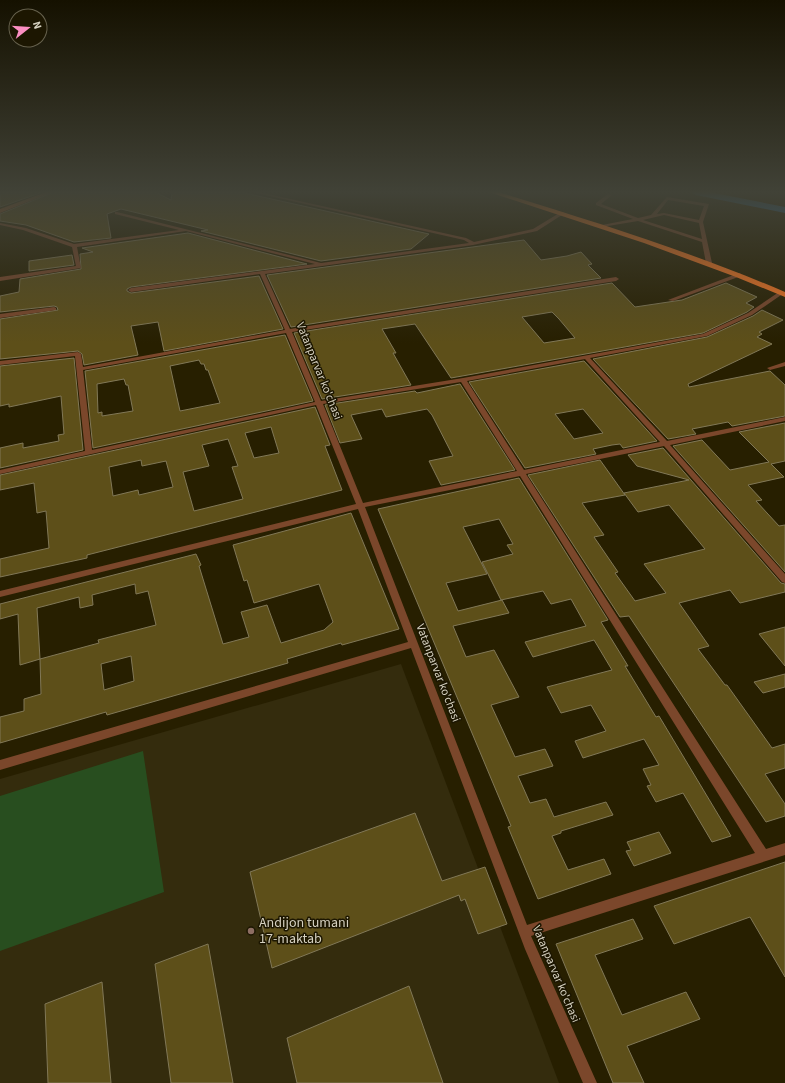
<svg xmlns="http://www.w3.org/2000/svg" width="785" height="1083" viewBox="0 0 785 1083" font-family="'Source Sans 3',sans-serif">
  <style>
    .built { fill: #342c0d }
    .green { fill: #284e1f }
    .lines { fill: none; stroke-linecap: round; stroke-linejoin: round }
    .canal { fill: #2572b1; fill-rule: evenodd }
    .building { fill: #5d4f19; stroke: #817857; fill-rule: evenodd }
    .lane { fill: #7b472b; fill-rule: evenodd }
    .secondary { fill: #ae5b2c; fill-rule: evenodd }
    .highway { fill: #fa7622; fill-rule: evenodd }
    .education-dot { fill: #8d6e63; stroke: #1c1601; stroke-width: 1.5 }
    .labels { text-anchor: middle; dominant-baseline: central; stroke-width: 3; stroke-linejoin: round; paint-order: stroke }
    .street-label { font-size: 12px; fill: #d6d1c0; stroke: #1c1601 }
    .near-poi-label { font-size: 14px; fill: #d6d1c0; stroke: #1c1601; text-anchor: start }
  </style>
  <rect width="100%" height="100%" fill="#271f00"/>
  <!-- built -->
  <polygon class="built" points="401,664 559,1083 0,1083 0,779"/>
  <!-- green -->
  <polygon class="green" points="143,751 164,892 0,951 0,796"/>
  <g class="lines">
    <!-- canal -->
    <polygon class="canal" points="691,192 709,192 785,207 785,213 696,195"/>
  </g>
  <!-- building -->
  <g class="building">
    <polygon points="0,192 43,192 0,207"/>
    <polygon points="54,192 155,192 171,200 172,192 240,192 429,234 411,249 321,261 201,231 208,230 121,209 107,214 111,238 74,242 26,225 0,221 0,214"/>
    <polygon points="188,233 307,264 131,287 127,289 127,291 131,293 259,276 283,329 164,351 158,322 131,326 138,355 84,365 82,354 78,351 0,359 0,319 58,310 57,307 54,306 0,312 0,296 19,292 20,279 81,269 80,254 93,252 82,248"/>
    <polygon points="524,240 541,260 567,256 581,252 592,264 588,265 601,278 291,327 267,275"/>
    <polygon points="72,255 74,265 29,271 29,261"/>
    <path d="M612 283 635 307 682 300 726 283 757 297 746 303 754 307 747 312 703 333 451 378 415 324 382 329 396 353H393L411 385 322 399 294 333ZM552 312 559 319 575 338 544 343 522 317Z"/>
    <polygon points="762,310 783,320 759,332 762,334 757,337 772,344 688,384 689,387 770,371 785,385 785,416 732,426 728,422 692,429 696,434 668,439 593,359 707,337 753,316"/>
    <path d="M285 335 313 401 93 448 85 371ZM199 360 201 364H204L206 370H208L220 403 180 411 170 366ZM124 379 126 385H128L133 411 102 416V412L98 413 97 384Z"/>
    <polygon points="74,358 83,450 0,468 0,448 23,443 23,448 59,441 58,435 64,434 61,396 9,407 9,404 0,406 0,366"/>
    <path d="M584 361 657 441 623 448 620 444 612 445 593 449 596 454 525 468 469 382ZM583 409 603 433 574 439 555 414Z"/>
    <polygon points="460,384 515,470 441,485 429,461 453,456 432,415 427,409 386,417 382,409 351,415 362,439 340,443 325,405 415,391 417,393"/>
    <path d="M315 407 330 445 325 446 342 490 87 555V558L0 577V559L49 548 46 511 37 513 34 483 0 490V475ZM271 427 279 453 254 458 245 433ZM228 439 238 466 232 467 243 499 194 511 183 472 209 466 202 445ZM141 460 142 466 166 461 173 487 139 495 138 490 113 496 109 467Z"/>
    <polygon points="785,423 785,461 771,464 784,477 748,485 762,500 756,501 779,526 785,525 785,572 673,446 702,440 730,470 769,462 739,432"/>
    <polygon points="663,448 781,583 785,584 785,592 740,603 730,590 679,603 709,646 698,649 725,685 727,685 772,748 785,744 785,768 765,774 785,804 785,816 766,822 629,616 620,617 528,475 600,460 625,495 582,503 604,535 594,537 618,572 615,573 635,601 666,593 644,564 705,549 669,505 638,512 624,493 689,480 637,466 628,455"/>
    <polygon points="519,478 608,620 601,622 628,666 625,666 656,717 659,716 731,836 712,842 683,793 656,802 647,786 651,785 643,769 659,765 644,739 583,758 575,741 606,731 591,705 561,713 547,687 612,670 594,640 533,657 525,642 586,626 571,599 551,604 543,591 501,600 482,562 513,554 507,545 513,544 499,519 463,527 487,574 446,583 458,611 502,600 509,613 453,626 466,657 494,650 519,697 491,705 515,757 545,749 553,766 518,776 530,803 546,799 554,817 606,802 613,815 561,831 561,833 552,836 568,870 604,859 611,874 538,899 508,827 511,826 378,509"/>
    <path d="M351 513 399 629 342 645 341 643 287 659 288 663 107 715 106 712 0 743V717L24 711V699L41 694 40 659 99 643 98 640 156 625 148 591 136 594 135 584 92 595 93 605 80 608 79 597 37 608 40 659 20 665 18 614 0 619V604L196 554 201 565 199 566 223 644 249 637 241 612 267 605 281 643 324 630 333 622 319 584 254 603 247 580 244 581 233 545ZM131 656 134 681 104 690 101 664Z"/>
    <polygon points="785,627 785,666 759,634"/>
    <polygon points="785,674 785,687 763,693 754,682"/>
    <polygon points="415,813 442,881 485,867 507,924 478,934 465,899 461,901 459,895 272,968 250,872"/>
    <polygon points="659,832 671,853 634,866 626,851 631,850 627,842"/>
    <polygon points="785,862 785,977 750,917 674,944 654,906"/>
    <polygon points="633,919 643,939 595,955 622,1015 686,992 700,1019 627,1046 644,1083 613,1083 556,944"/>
    <polygon points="208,944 233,1083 171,1083 155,964"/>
    <polygon points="102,982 111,1083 48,1083 45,1004"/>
    <polygon points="409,986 443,1083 297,1083 287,1038"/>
  </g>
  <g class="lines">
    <!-- lane -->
    <g class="lane">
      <path d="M252 192H259L466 238 474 242 533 229 561 212 565 213 537 231 473 245 265 274 290 329 616 277 619 279 616 281 292 332 321 401 463 378 703 334 748 313 779 292 784 293 752 315 707 336 590 358 667 441 785 417V421L670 445 785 574V583L782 582 664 446 526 474 766 849 785 843V855L531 936 597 1083H583L525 949 411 648 0 770V760L408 642 358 509 0 597V591L356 504 316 405 0 474V470L85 451 75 356 0 365V361L78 352 81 354 83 367 285 330 260 274 131 292 128 290 131 288 315 264 186 231 77 247 81 268 0 281V277L76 266 72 247 23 230 0 225V223L26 228 74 244 179 230 115 214V212H117L321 263 469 243 464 240ZM286 333 315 402 92 450 83 370ZM585 359 660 442 524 470 467 381ZM461 382 517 471 363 503 323 404ZM520 476 755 853 527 925 365 507Z"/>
      <path d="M608 194 612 195 601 204 638 218 651 215 667 197 709 204 703 222 712 263 709 265 706 263 702 242 638 221 602 227V225L633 219 596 205V203ZM668 200 704 206 699 220 664 213 657 214ZM664 215 699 223 702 239 643 220Z"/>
      <polygon points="739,273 741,274 741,276 673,301 668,300"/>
      <polygon points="54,307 56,308 56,310 0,318 0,314"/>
      <polygon points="785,362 785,366 770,370 767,368"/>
    </g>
    <!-- secondary -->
    <polygon class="secondary" points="46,192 53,192 0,213 0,209"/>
    <!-- highway -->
    <path class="highway" d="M489 192H498C595 222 692 252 785 292V297L736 277 644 243Z"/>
  </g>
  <!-- sky -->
  <linearGradient id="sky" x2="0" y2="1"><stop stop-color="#151100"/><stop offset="0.56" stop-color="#414237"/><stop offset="1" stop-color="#414237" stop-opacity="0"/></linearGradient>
  <rect width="785" height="343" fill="url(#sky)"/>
  <!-- markers -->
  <circle class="education-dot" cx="251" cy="931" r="4"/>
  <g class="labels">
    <!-- street labels -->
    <g class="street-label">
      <text transform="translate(319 371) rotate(68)">Vatanparvar ko'chasi</text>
      <text transform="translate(438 673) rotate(69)">Vatanparvar ko'chasi</text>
      <text transform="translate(556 974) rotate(67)">Vatanparvar ko'chasi</text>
    </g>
    <!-- near-poi labels -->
    <g class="near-poi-label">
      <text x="259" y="923">Andijon tumani<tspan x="259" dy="16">17-maktab</tspan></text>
    </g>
  </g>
  <!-- north arrow -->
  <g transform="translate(28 28) rotate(73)"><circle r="19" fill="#1c1601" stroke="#66614d"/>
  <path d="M0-3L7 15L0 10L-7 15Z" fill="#fc8fc2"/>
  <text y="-6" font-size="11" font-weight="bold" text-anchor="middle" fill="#d6d1c0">N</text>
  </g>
</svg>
